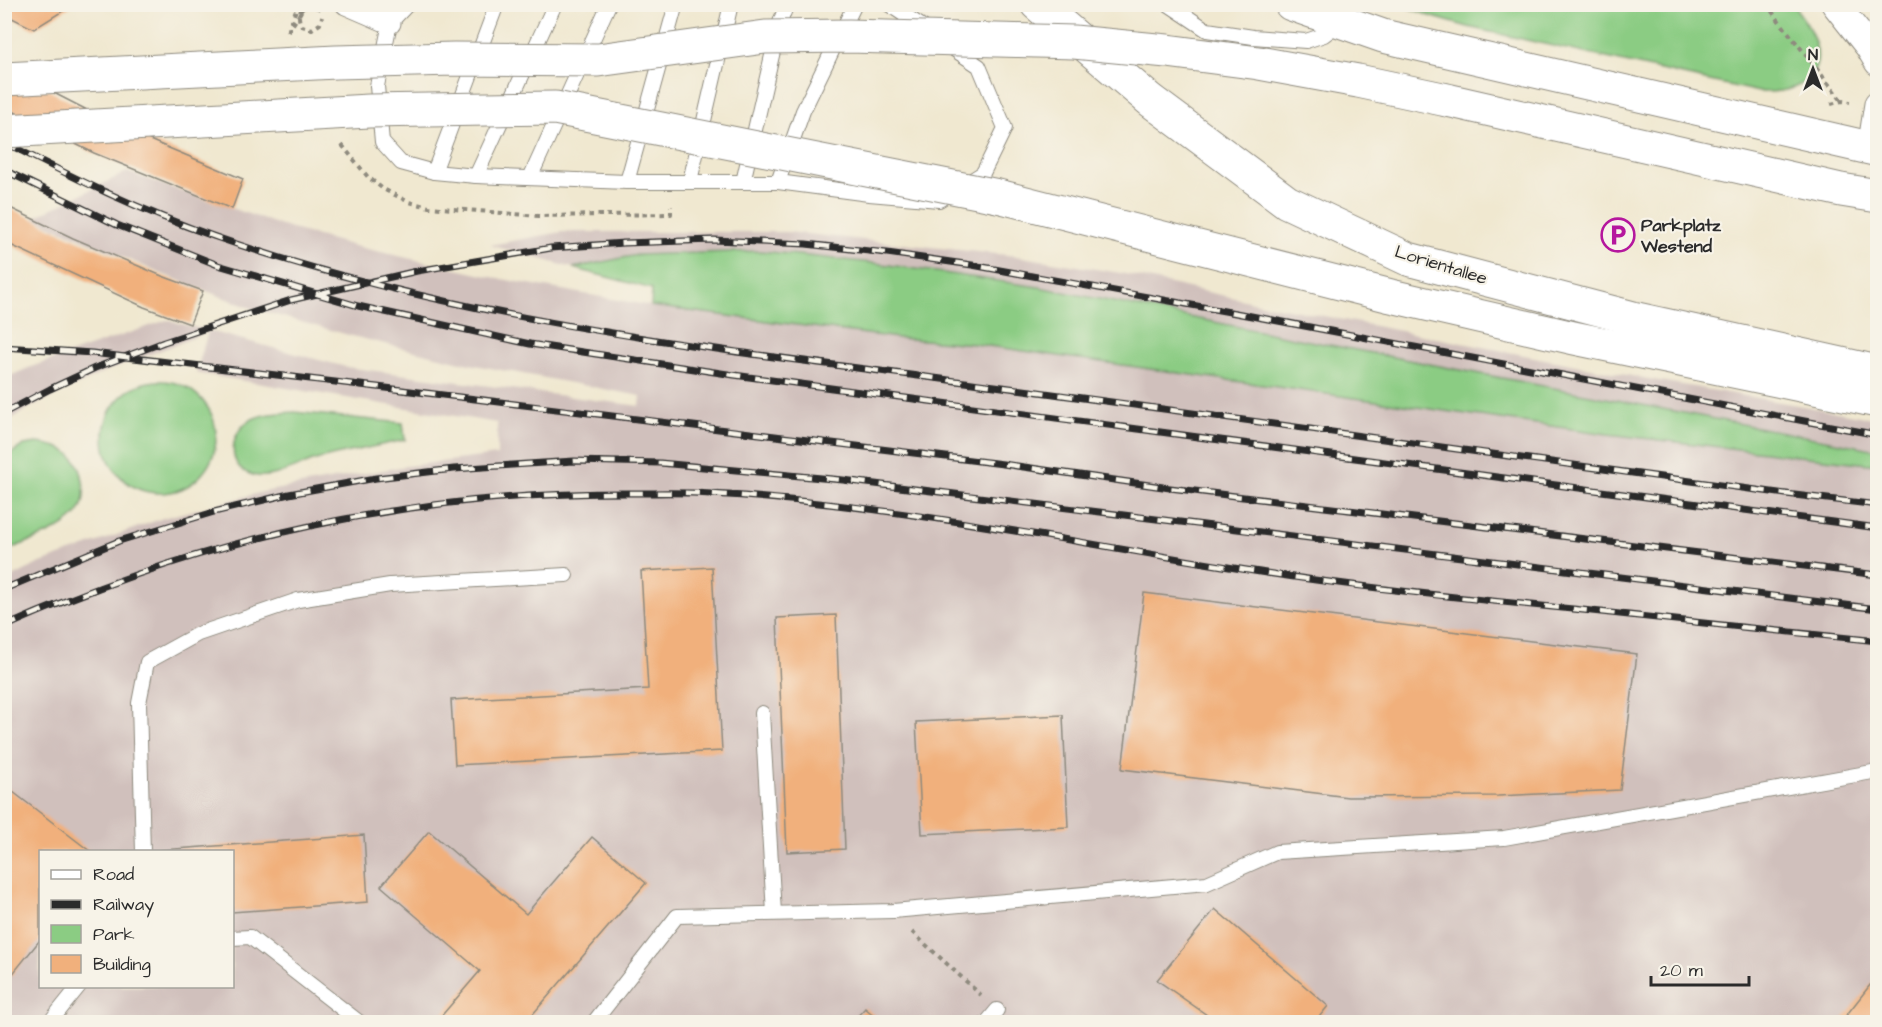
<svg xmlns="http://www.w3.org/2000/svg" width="1882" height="1027" viewBox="0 0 1882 1027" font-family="'Architects Daughter',sans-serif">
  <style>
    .industrial { fill: #d0c0bc; fill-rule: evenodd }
    .green { fill: #8bcc83; stroke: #5b7c57; stroke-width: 1.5 }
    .building { fill: #f1b07c }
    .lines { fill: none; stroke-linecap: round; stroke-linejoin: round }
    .service-casing { stroke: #8e8a7e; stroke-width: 16 }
    .pedestrian-casing { stroke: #8e8a7e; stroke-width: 23 }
    .minor-casing { stroke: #8e8a7e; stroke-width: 29 }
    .tertiary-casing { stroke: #8e8a7e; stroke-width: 35 }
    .secondary-casing { stroke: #8e8a7e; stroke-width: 35 }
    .trunk-casing { stroke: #8e8a7e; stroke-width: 35 }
    .path { stroke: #8e8a7e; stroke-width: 4; stroke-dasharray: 4.5 4.5; stroke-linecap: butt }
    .service { stroke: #fff; stroke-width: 14 }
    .pedestrian { stroke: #fff; stroke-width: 21 }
    .minor { stroke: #fff; stroke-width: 27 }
    .tertiary { stroke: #fff; stroke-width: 33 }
    .secondary { stroke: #fff; stroke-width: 33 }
    .trunk { stroke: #fff; stroke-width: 33 }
    .rail-casing { stroke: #2b2b2b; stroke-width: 7 }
    .rail { stroke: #f7f3e8; stroke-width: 4.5; stroke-dasharray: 14; stroke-linecap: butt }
    .trunk-bridge-casing { stroke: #8e8a7e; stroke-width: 35; stroke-linecap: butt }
    .path-bridge { stroke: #8e8a7e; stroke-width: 4; stroke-dasharray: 4.5 4.5; stroke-linecap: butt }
    .trunk-bridge { stroke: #fff; stroke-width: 33 }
    .labels { text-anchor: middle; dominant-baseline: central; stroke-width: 4.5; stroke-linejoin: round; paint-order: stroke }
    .poi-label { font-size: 18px; font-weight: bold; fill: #2b2b2b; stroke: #f7f3e8; text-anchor: start }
    .street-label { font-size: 18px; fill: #2b2b2b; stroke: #f7f3e8 }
  </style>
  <rect width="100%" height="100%" fill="#f7f3e8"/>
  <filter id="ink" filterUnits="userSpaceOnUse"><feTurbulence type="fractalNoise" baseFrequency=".0167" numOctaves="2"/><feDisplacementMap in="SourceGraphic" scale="12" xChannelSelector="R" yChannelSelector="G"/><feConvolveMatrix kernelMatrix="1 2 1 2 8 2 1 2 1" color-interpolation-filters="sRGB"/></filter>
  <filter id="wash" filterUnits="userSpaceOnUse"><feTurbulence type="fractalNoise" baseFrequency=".008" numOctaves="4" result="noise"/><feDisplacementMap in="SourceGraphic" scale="24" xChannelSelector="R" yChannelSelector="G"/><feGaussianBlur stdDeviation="1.35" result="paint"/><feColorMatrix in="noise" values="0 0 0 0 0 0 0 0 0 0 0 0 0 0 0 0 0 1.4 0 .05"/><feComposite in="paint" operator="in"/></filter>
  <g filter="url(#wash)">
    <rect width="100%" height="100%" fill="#f0e8d0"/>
    <!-- industrial -->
    <g class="industrial">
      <path d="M127 172 289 228 354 246 496 278 651 306 898 338 975 344 1607 434 1877 465V1022H5V581L38 564 163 518 263 492 400 467 497 455V423L196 373 208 332 104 372 29 408 5 423V378L31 367 167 320 346 367 640 406 641 396 469 364 352 336 251 308 162 274 33 218ZM40 852H232V986H40Z"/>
      <polygon points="562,232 788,232 1016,256 1120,273 1262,304 1637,377 1877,419 1877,450 1304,340 1039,287 882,264 761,251 637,255 573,268 490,245"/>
    </g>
    <!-- green -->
    <g class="green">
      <path d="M1401 5H1796L1797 10C1833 56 1822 94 1759 92L1468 27 1433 17Z"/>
      <polygon points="761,251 882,264 1039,287 1304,340 1877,450 1877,465 1607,434 975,344 898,338 651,306 652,289 573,268 637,255"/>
      <circle cx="160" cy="437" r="56"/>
      <path d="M294 412 403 423 405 440C376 446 347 452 319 459 301 464 272 481 253 475 226 468 229 434 249 421 260 413 280 413 294 412Z"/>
      <path d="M37 443C68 446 82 458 84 490 85 498 82 509 76 515 58 534 28 541 5 551V457L24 445Z"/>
    </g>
    <g id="blocks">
      <!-- building -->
      <g class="building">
        <polygon points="4,4 74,4 34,29 4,14"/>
        <polygon points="5,64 52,92 128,131 243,179 232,209 94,153 36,125 5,106"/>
        <polygon points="4,205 73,238 162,276 203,291 190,324 144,307 4,242"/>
        <polygon points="712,567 722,751 455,765 451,700 648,689 641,571"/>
        <polygon points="1144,593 1637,654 1620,790 1498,796 1348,797 1122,769"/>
        <polygon points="836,615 845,849 787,852 777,618"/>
        <polygon points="1063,715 1068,827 922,834 916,722"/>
        <polygon points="4,785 91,852 40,852 40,940 11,976 4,970"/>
        <polygon points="429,831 526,914 592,837 646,883 526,1022 439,1022 437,1021 480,971 381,886"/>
        <polygon points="364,835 368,902 232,912 232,852 162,852 162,850"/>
        <polygon points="1215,909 1328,1006 1315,1022 1217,1022 1157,980"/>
        <polygon points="1878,975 1878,1022 1841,1022"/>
        <polygon points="865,1008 882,1022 852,1022"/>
      </g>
    </g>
  </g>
  <g filter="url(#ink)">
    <use href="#blocks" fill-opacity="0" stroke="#8e8a7e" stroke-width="1.5"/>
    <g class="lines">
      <!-- service casing -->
      <g class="service-casing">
        <g id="service">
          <polyline points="408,4 390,23 377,86 382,142 401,163 434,172 476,176 627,182 778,182 869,194 939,200 947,195"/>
          <polyline points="888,4 929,31"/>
          <polyline points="1168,4 1207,30 1253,37 1306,41 1324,35 1341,22"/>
          <polyline points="949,46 979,66 1005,128 983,173 964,185"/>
          <polyline points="434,172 497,4"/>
          <polyline points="476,176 555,4"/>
          <polyline points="530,178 609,4"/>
          <polyline points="690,181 731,4"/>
          <polyline points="627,182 676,4"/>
          <polyline points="743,182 779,25 787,4"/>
          <polyline points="778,182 803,111 855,4"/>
          <polyline points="762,713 774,913"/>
          <polyline points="143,852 139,703 147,662 198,634 298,600 390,585 566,575"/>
          <polyline points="232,938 250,937 359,1022"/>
          <polyline points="50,1022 79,986"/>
          <polyline points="594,1022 677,916 893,911 1207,883 1277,852 1504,838 1878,771"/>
          <polyline points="987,1022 997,1010"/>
        </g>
      </g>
      <!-- pedestrian casing -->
      <g class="pedestrian-casing">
        <polyline id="pedestrian" points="346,4 390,23"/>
      </g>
      <!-- minor casing -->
      <g class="minor-casing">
        <g id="minor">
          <polyline points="1835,4 1869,47 1878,62"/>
          <polyline points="1871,149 1878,104"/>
        </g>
      </g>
      <!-- tertiary casing -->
      <g class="tertiary-casing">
        <polyline id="tertiary" points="1291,4 1383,36 1878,150"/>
      </g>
      <!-- secondary casing -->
      <g class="secondary-casing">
        <polyline id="secondary" points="1037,4 1150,100 1287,202 1408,259 1633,318 1878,372"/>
      </g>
      <!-- trunk casing -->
      <g class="trunk-casing">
        <g id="trunk">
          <polyline points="1447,100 1841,190 1878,196"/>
          <polyline points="998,196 1391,296 1574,338 1878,401"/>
        </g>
      </g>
      <!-- path -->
      <g class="path">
        <polyline points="1766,4 1842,101"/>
        <path d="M320 9C306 0 293 12 302 26L312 29 320 24 322 17"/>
        <path d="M299 15C303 5 312 3 320 10"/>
        <polyline points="4,18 6,14"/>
        <polyline points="292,29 289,29 298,4"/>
        <polyline points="1831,104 1842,101 1850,102"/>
        <polyline points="342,145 368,177 383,189 409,202 429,207 539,216 671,214 671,206"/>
        <polyline points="912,932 981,995"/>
      </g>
      <!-- service -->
      <use href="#service" class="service"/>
      <!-- pedestrian -->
      <use href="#pedestrian" class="pedestrian"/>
      <!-- minor -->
      <use href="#minor" class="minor"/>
      <!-- tertiary -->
      <use href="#tertiary" class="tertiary"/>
      <!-- secondary -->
      <use href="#secondary" class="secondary"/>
      <!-- trunk -->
      <use href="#trunk" class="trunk"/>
      <!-- rail casing -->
      <g class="rail-casing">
        <g id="rail">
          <path d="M4 142C72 177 141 211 213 236 465 324 732 351 995 386 1259 422 1522 458 1786 494L1878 505"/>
          <polyline points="4,170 117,225 218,265 358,306 530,344 734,375 1878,528"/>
          <polyline points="4,347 92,353 394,389 1003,464 1170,488 1878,575"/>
          <polyline points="4,413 50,389 95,368 164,342 291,300 417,271 551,248 624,243 714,240 806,244 887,253 972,265 1241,314 1878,435"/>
          <polyline points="4,589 119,541 214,512 289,494 376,478 454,469 574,461 660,463 843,480 1878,609"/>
          <path d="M4 627C208 536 412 492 635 493 660 493 686 492 711 494 896 504 1078 544 1260 572 1364 588 1469 599 1573 609 1675 620 1776 631 1878 641"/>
        </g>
      </g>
      <!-- rail -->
      <use href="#rail" class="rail"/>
      <!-- trunk-bridge casing -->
      <g class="trunk-bridge-casing">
        <g id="trunk-bridge">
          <polyline points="4,79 336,62 454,59 598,60 765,37 849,36 1074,42 1167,51 1259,63 1358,81 1447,100"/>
          <polyline points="4,131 369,111 555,108 998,196"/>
        </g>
      </g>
      <!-- path-bridge -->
      <polyline class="path-bridge" points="288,32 299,15"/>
      <!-- trunk-bridge -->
      <use href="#trunk-bridge" class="trunk-bridge"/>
    </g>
  </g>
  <!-- icons -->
  <defs>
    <g id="parking-ring" transform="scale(1.725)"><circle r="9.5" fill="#f7f3e8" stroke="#b5179e" stroke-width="1.5"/><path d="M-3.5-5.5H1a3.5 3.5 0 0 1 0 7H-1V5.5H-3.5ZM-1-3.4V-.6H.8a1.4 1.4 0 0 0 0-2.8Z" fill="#b5179e"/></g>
  </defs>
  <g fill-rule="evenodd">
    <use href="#parking-ring" x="1618" y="235"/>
  </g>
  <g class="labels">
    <!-- poi labels -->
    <g class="poi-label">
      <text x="1641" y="225">Parkplatz<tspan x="1641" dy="21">Westend</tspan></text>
    </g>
    <!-- street labels -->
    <g class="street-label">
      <text transform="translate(1441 265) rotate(17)">Lorientallee</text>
    </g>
  </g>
  <!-- margin -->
  <rect width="1882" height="1027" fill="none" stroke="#f7f3e8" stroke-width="24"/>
  <!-- legend -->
  <rect x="39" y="850" width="195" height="138" fill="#f7f3e8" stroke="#a5a39c" stroke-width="1.5"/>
  <rect x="51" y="870" width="30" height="9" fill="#ffffff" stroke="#a5a39c" stroke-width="1.5"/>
  <text x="93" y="880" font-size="18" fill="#2b2b2b">Road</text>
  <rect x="51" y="900" width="30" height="9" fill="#2b2b2b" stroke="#a5a39c" stroke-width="1.5"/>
  <text x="93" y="910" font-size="18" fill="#2b2b2b">Railway</text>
  <rect x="51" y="925" width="30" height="18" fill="#8bcc83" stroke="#a5a39c" stroke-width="1.5"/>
  <text x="93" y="940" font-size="18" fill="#2b2b2b">Park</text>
  <rect x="51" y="955" width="30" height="18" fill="#f1b07c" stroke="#a5a39c" stroke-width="1.5"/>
  <text x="93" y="970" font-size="18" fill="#2b2b2b">Building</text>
  <!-- north arrow -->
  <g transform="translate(1813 69)" stroke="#f7f3e8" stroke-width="4.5" paint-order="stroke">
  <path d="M0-4.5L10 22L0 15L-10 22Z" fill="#2b2b2b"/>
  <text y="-9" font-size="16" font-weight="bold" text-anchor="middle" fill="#2b2b2b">N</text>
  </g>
  <!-- scale -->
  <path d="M1651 976v9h98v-9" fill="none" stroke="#2b2b2b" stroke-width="3"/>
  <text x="1660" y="976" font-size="18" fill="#2b2b2b" stroke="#f7f3e8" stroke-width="4.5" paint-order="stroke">20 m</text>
</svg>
